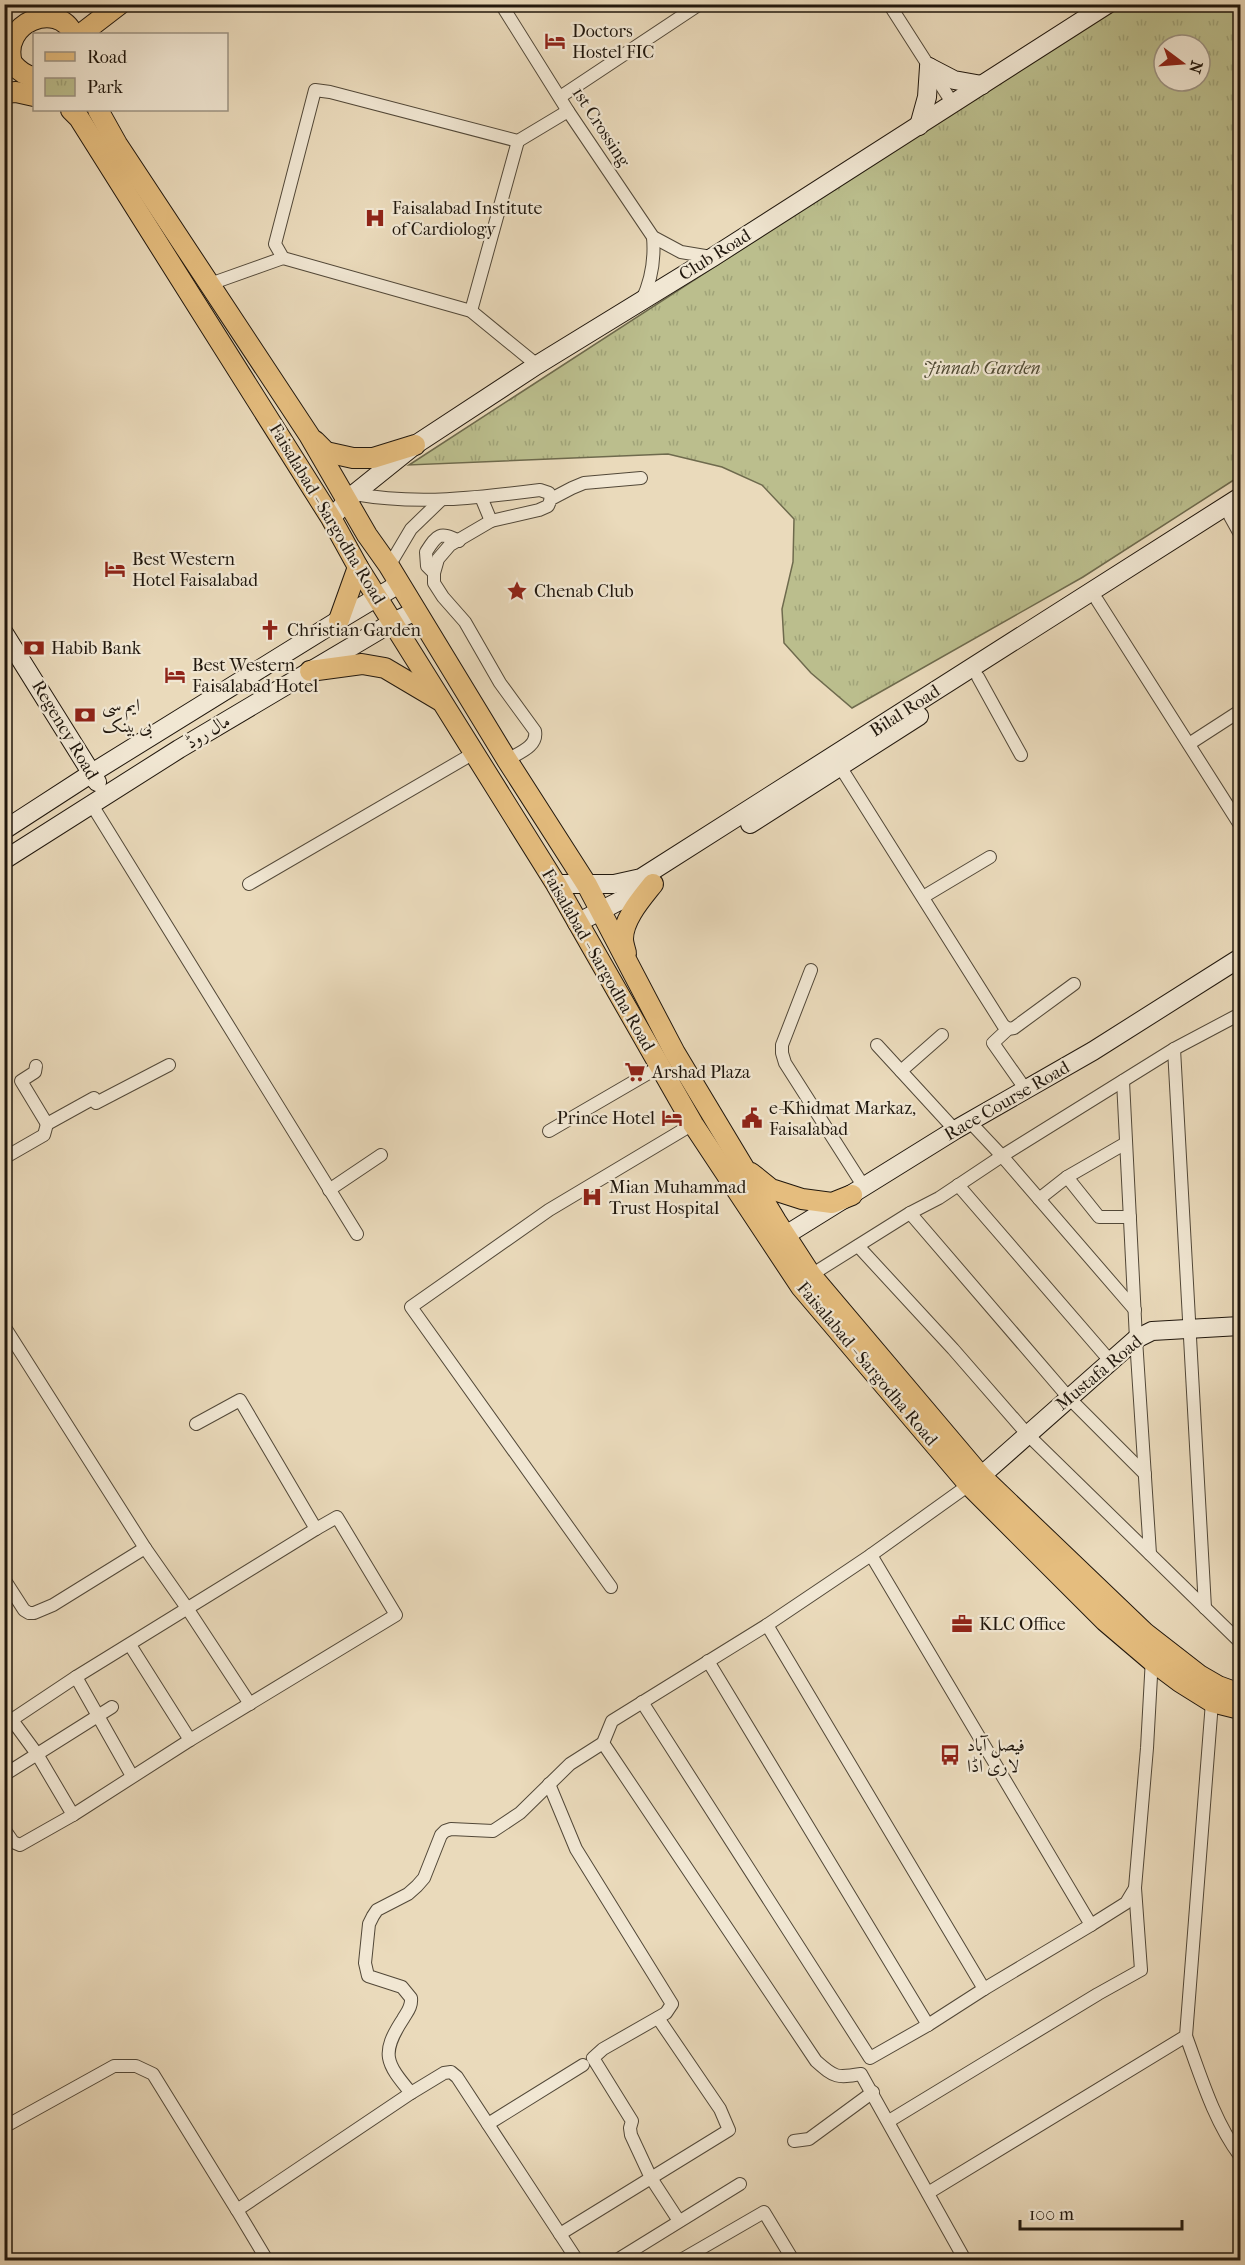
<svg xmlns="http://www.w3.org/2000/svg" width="1245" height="2265" viewBox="0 0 1245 2265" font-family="'IM FELL French Canon',Amiri,serif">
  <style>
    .park { fill: url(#park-tufts); stroke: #6e6a4d; stroke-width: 1.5; fill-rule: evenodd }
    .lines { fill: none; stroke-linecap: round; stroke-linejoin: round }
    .street-casing { stroke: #524838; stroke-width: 14 }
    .secondary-casing { stroke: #20170d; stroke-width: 20 }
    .primary-casing { stroke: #20170d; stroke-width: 22 }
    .street { stroke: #f1e7d3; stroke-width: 12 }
    .secondary { stroke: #f1e7d3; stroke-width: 18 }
    .primary { stroke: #e5bd7e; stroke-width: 20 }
    .labels { text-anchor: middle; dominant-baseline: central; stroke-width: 4.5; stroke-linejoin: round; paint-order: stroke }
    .poi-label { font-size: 18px; fill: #20170d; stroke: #f1e7d3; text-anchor: start }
    .street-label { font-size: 18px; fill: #20170d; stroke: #f1e7d3 }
    .park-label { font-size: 18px; font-style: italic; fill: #4e4933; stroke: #f1e7d3 }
  </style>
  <defs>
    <pattern id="park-tufts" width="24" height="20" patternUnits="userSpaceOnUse" patternTransform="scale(1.5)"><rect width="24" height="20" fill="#bbbe8d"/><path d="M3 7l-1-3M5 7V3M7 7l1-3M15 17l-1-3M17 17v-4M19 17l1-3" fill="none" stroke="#a0a378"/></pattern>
  </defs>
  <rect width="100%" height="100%" fill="#eadabb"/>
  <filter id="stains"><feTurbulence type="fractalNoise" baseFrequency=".00333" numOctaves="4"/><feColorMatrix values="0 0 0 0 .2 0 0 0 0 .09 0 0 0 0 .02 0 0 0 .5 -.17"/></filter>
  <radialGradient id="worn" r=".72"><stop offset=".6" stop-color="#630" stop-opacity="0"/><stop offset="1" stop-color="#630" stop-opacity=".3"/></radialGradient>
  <!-- park -->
  <path class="park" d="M1118 5H1240V476L1083 577 852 708 811 673 784 643 782 609 793 562 794 519 762 485 722 467 668 454 409 465ZM1164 45H1200V81H1164Z"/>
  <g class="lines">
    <!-- street casing -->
    <g class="street-casing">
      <g id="street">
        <polyline points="501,4 568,111 653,237 681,252 711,257"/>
        <polyline points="889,4 953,104"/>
        <polyline points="560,97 700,4"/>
        <polyline points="210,284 283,258"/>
        <path d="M642 300C652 279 655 260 653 237"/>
        <polyline points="471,311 518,141"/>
        <polyline points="537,365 471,311 283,258 275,244 315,90 330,92 518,141 568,111"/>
        <path d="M354 494C417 505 477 498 540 490L549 493 551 499"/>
        <polyline points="481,497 491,521"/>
        <polyline points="1230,516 1240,534"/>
        <polyline points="389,566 411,529 441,500"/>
        <path d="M434 573 427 566 426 552C437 535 439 531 459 541"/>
        <polyline points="1097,600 1240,825"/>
        <polyline points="978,677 1021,755"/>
        <polyline points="1189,744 1240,711"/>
        <path d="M507 760C518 753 538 747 535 731L500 683 465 622 443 597 434 583V573L438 559 450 545 491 521 539 510 548 506 551 499 572 488 584 483 641 478"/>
        <polyline points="841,768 1003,1025 1008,1029"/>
        <polyline points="92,805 357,1234"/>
        <polyline points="249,884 474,753"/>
        <polyline points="923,897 990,857"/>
        <polyline points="811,970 782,1045 782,1053 785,1063 864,1187"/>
        <polyline points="877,1045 955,1130"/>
        <polyline points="1174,1049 1205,1608"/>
        <polyline points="36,1066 35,1072 21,1081 47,1124"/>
        <polyline points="901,1071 942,1035"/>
        <polyline points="1123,1081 1136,1339 1150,1554"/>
        <polyline points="1026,1090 993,1043 1008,1029 1014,1028 1074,984"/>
        <polyline points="970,1122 1002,1156 1135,1310"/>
        <polyline points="549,1131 659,1067"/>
        <polyline points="4,1158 44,1135 47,1124 94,1098 96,1103 169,1065"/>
        <polyline points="1067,1177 1126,1143"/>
        <polyline points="958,1185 1111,1362"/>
        <polyline points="329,1190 381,1155"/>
        <polyline points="1039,1199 1067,1177 1099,1217 1130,1217"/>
        <polyline points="910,1213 1069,1398 1145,1474"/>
        <polyline points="858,1246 953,1349 1028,1435 1240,1642"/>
        <polyline points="811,1275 910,1213 939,1198 1002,1156 1174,1049 1240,1014"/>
        <polyline points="4,1326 145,1548 187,1608 250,1704"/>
        <polyline points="4,1579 24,1610 29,1613 34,1613 53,1605 145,1548"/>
        <polyline points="611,1587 411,1307 549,1210 693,1124"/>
        <polyline points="767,1625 984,1989 1091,1925 871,1555"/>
        <polyline points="130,1645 190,1740"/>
        <polyline points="708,1661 928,2025 984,1989"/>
        <polyline points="76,1677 132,1776"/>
        <polyline points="642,1702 870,2058 928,2025"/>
        <polyline points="12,1720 37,1754 73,1815"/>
        <polyline points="4,1725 76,1677 316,1529 240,1400 196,1424"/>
        <path d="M603 1743 816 2061C835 2078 837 2078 861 2074L965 2260"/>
        <polyline points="4,1775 112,1707"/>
        <polyline points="549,1784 576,1849 672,2004 666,2013 603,2049 593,2058 632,2121 630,2128 631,2135 651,2178 679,2221"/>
        <polyline points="4,1829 13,1842 20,1845 73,1815 190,1740 396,1615 337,1517 316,1529"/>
        <polyline points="1091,1925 1126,1903 1135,1888 1147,1748 1152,1658"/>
        <path d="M1186 2036C1201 2077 1214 2121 1240 2156"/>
        <path d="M411 2093C386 2063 380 2054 403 2019 407 2012 412 2007 411 1998L402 1987 368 1976 365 1963 369 1924 373 1916 377 1910 408 1894 417 1886 424 1878 441 1835 445 1831 451 1829 493 1831 520 1813 570 1764 603 1743 612 1721 767 1625 871 1555 973 1482"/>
        <polyline points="889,2121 1098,1994 1141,1970 1135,1888"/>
        <polyline points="488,2124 583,2065"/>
        <polyline points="4,2127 114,2066 136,2066 153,2074 237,2210"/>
        <polyline points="794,2141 809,2139 873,2092"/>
        <polyline points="928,2193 1186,2036 1212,1702"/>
        <polyline points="560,2234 729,2130 720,2109 658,2018"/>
        <polyline points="267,2260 237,2210 411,2093 444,2073 451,2072 457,2077 577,2260"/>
        <polyline points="617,2260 740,2184"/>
        <polyline points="681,2260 764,2212 793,2260"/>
      </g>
    </g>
    <!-- secondary casing -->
    <g class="secondary-casing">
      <g id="secondary">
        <polyline points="929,67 954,80 982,85"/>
        <polyline points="919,126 927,97 929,67"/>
        <polyline points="331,518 354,494 415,445 537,365 713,257 1108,4"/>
        <polyline points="4,633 97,782"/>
        <polyline points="750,824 919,716"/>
        <polyline points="4,830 92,773 339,620 399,584"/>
        <polyline points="4,860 179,749 393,622 416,611"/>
        <polyline points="556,884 614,884 641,878 1240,497"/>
        <polyline points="577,923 652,884"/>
        <polyline points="773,1243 955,1130 1093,1051 1240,958"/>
        <polyline points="981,1476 1136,1339 1152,1331 1240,1326"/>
      </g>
    </g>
    <!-- primary casing -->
    <g class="primary-casing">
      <g id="primary">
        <polyline points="81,34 120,4"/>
        <path d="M34 77C25 76 18 70 12 63 0 22 58 0 73 34"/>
        <polyline points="4,93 16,92 34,96"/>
        <polyline points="71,110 79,118 331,518 358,567 556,884 693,1124 801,1287 969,1485 1105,1621 1152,1661 1180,1682 1212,1702 1240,1709"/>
        <polyline points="98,110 117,144 309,435 367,535 389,566 507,760 587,885 675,1053 776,1221 811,1275 981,1476 1145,1633 1199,1675 1218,1686 1240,1694"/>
        <polyline points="315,441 326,452 353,458 373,458 415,445"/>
        <polyline points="339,620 358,567"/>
        <polyline points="310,671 362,664 385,668 439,700"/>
        <path d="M626 953C625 949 623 943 623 939 623 919 642 898 653 884"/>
        <polyline points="751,1173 771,1189 802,1199 832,1203 852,1195"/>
      </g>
    </g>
    <!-- street -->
    <use href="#street" class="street"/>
    <!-- secondary -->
    <use href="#secondary" class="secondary"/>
    <!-- primary -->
    <use href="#primary" class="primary"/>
  </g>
  <!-- icons -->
  <defs>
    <g id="hotel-bare" transform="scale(1.62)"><path d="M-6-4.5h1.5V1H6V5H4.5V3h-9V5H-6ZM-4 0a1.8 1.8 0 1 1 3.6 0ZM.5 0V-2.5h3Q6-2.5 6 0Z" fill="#8f2418" stroke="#f1e7d3" stroke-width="2.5" paint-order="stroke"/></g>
    <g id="hospital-bare" transform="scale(1.62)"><path d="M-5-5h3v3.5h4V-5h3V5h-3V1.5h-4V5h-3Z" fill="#8f2418" stroke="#f1e7d3" stroke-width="2.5" paint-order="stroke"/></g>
    <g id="sight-bare" transform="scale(1.62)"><path d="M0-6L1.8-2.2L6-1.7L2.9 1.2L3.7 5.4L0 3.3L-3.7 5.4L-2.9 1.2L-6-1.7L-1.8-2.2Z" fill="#8f2418" stroke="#f1e7d3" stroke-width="2.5" paint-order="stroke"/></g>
    <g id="church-bare" transform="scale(1.62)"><path d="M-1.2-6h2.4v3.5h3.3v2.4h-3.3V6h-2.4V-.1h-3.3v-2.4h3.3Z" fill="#8f2418" stroke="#f1e7d3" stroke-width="2.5" paint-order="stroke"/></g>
    <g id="bank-bare" transform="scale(1.62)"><path d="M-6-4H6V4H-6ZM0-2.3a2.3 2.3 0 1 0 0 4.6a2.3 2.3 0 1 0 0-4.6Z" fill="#8f2418" stroke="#f1e7d3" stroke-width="2.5" paint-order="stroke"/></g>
    <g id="supermarket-bare" transform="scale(1.62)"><path d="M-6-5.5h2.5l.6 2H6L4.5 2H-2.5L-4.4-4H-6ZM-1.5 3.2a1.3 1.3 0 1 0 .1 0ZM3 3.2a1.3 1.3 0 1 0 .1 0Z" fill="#8f2418" stroke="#f1e7d3" stroke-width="2.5" paint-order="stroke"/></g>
    <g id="civic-bare" transform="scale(1.62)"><path d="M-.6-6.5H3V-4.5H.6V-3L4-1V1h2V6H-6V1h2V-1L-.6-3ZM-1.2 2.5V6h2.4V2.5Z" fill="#8f2418" stroke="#f1e7d3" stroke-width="2.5" paint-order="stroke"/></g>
    <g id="office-bare" transform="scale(1.62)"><path d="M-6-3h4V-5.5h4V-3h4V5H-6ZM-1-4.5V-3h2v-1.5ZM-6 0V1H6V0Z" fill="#8f2418" stroke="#f1e7d3" stroke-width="2.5" paint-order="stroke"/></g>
    <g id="bus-bare" transform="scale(1.62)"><path d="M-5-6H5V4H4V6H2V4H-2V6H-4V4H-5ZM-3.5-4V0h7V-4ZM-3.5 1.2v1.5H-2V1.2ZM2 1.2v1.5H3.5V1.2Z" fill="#8f2418" stroke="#f1e7d3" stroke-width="2.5" paint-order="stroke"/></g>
  </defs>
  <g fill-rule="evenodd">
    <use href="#hotel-bare" x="555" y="41"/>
    <use href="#hospital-bare" x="375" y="218"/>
    <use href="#hotel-bare" x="115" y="569"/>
    <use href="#sight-bare" x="517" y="591"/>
    <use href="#church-bare" x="270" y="630"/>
    <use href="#bank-bare" x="34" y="648"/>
    <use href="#hotel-bare" x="175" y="675"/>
    <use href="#bank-bare" x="85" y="715"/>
    <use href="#supermarket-bare" x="635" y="1072"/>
    <use href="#hotel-bare" x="672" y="1118"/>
    <use href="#civic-bare" x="752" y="1118"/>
    <use href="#hospital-bare" x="592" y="1197"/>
    <use href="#office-bare" x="962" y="1624"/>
    <use href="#bus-bare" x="950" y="1755"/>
  </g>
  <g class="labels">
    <!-- poi labels -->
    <g class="poi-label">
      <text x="572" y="31">Doctors<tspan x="572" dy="21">Hostel FIC</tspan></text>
      <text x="392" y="208">Faisalabad Institute<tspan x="392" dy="21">of Cardiology</tspan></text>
      <text x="132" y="559">Best Western<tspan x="132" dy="21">Hotel Faisalabad</tspan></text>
      <text x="534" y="591">Chenab Club</text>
      <text x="287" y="630">Christian Garden</text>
      <text x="51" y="648">Habib Bank</text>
      <text x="192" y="665">Best Western<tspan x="192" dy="21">Faisalabad Hotel</tspan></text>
      <text x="102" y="705">ایم سی<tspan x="102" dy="21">بی بینک</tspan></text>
      <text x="652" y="1072">Arshad Plaza</text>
      <text x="769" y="1108">e-Khidmat Markaz,<tspan x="769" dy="21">Faisalabad</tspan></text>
      <text x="655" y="1118" text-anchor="end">Prince Hotel</text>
      <text x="609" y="1187">Mian Muhammad<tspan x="609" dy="21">Trust Hospital</tspan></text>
      <text x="979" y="1624">KLC Office</text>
      <text x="967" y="1745">فیصل آباد<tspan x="967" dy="21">لاری اڈا</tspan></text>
    </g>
    <!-- street labels -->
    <g class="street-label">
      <text transform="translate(601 127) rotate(57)">1st Crossing</text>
      <text transform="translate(715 255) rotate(-32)">Club Road</text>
      <text transform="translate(327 514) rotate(59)">Faisalabad - Sargodha Road</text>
      <text transform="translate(905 711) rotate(-33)">Bilal Road</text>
      <text transform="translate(65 730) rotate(59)">Regency Road</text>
      <text transform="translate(208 732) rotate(-31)">مال روڈ</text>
      <text transform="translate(598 960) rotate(60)">Faisalabad - Sargodha Road</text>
      <text transform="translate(1007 1101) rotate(-30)">Race Course Road</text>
      <text transform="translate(867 1364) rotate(50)">Faisalabad - Sargodha Road</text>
      <text transform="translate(1099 1373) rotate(-40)">Mustafa Road</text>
    </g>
    <!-- park labels -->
    <g class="park-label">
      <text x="982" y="368">Jinnah Garden</text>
    </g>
  </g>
  <!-- margin -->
  <rect width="1245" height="2265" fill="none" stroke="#eadabb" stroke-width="24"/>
  <rect x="6" y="6" width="1233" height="2253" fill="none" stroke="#20170d" stroke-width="3"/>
  <rect x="12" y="12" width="1221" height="2241" fill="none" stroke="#20170d" stroke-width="1.5"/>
  <!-- legend -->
  <rect x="33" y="33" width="195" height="78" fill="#f1e7d3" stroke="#9d9484" stroke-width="1.5"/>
  <rect x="45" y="52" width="30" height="9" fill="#e5bd7e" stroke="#9d9484" stroke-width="1.5"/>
  <text x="87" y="63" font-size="18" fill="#20170d">Road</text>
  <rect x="45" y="78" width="30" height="18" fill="url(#park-tufts)" stroke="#9d9484" stroke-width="1.5"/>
  <text x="87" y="93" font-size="18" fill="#20170d">Park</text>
  <!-- north arrow -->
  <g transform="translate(1182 63) rotate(106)"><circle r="28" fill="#f1e7d3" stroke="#9d9484" stroke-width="1.5"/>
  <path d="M0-4.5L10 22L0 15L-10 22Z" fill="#8f2418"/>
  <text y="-9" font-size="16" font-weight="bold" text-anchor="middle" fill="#20170d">N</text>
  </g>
  <!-- scale -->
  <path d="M1020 2220v9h162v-9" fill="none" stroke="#20170d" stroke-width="3"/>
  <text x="1029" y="2220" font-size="18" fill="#20170d" stroke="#f1e7d3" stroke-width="4.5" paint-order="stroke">100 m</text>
  <rect width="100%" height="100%" filter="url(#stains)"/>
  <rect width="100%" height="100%" fill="url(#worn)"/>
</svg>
